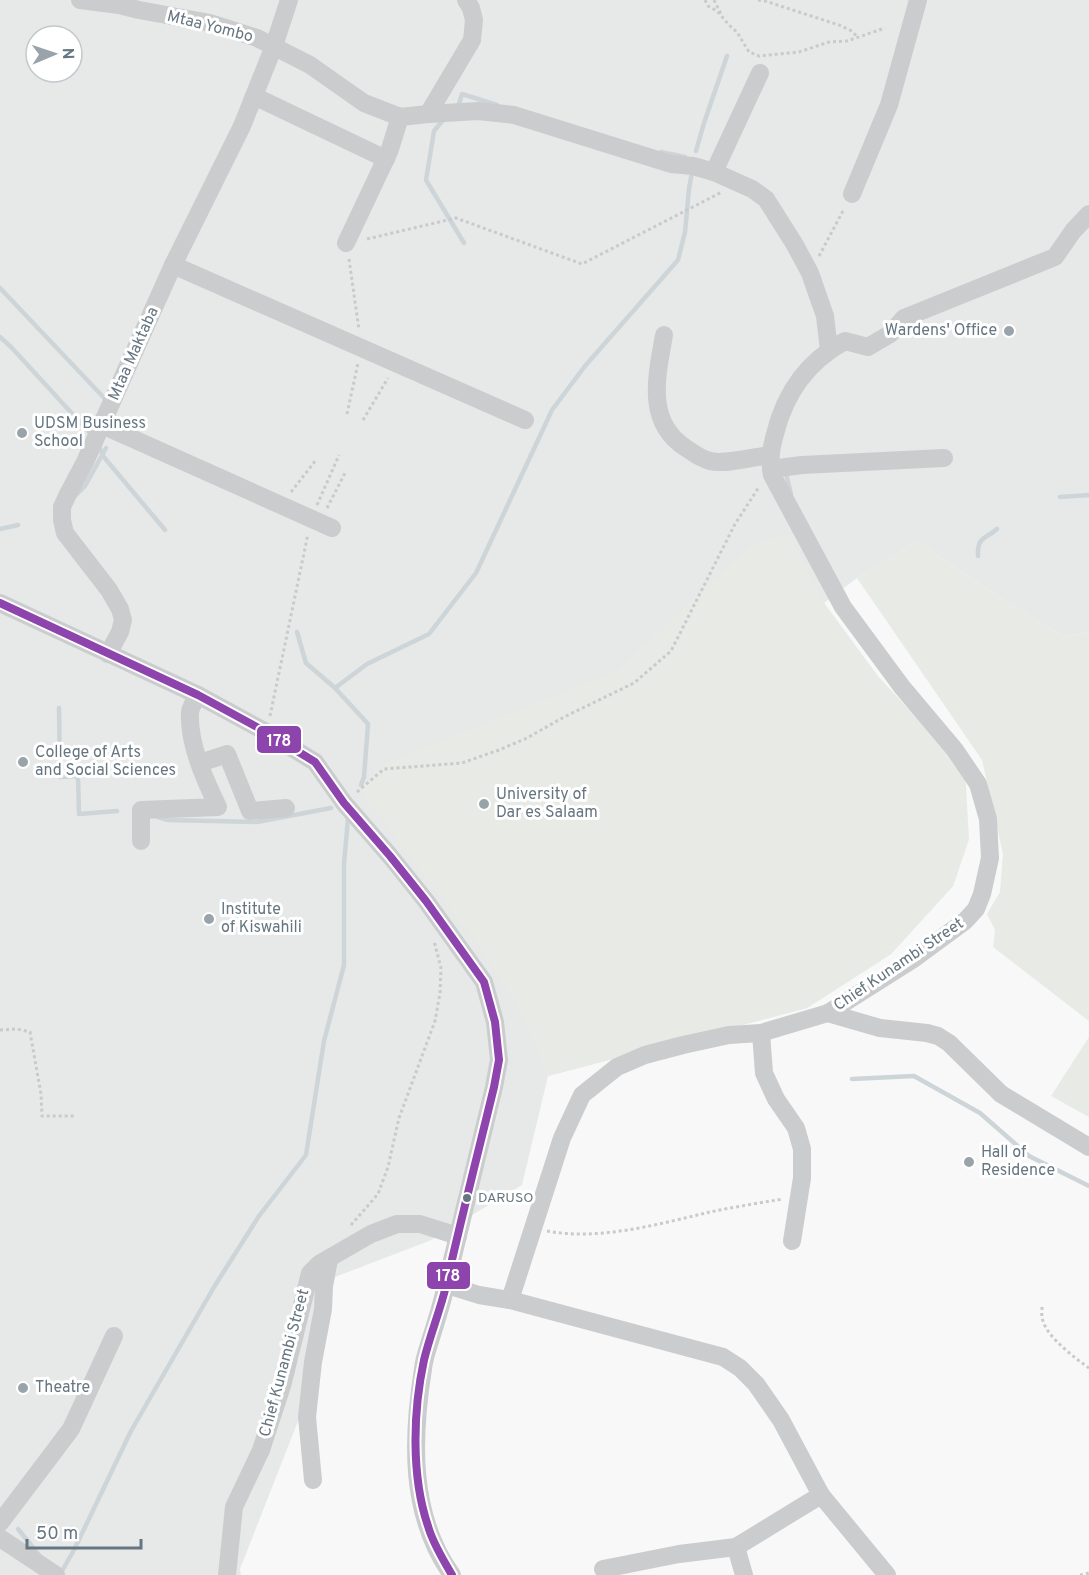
<svg xmlns="http://www.w3.org/2000/svg" width="1089" height="1575" viewBox="0 0 1089 1575" font-family="Overpass,sans-serif">
  <style>
    .built { fill: #e7e8e8; fill-rule: evenodd }
    .green { fill: #e7eae5 }
    .lines { fill: none; stroke-linecap: round; stroke-linejoin: round }
    .stream { stroke: #cdd5d8; stroke-width: 4.5 }
    .path { stroke: #c8cacb; stroke-width: 3; stroke-dasharray: 3 3; stroke-linecap: butt }
    .minor { stroke: #cbcccd; stroke-width: 18 }
    .bus-1-casing { stroke: #fff; stroke-width: 12 }
    .bus-1 { stroke: #8e44ad; stroke-width: 8 }
    .poi-dot { fill: #99a4aa; stroke: #fff; stroke-width: 2 }
    .bus-dot { fill: #667680; stroke: #fff; stroke-width: 2 }
    .labels { text-anchor: middle; dominant-baseline: central; stroke-width: 6; stroke-linejoin: round; paint-order: stroke }
    .bus-label { font-size: 14px; fill: #667680; stroke: #fff; text-anchor: start }
    .street-label { font-size: 16px; fill: #667680; stroke: #fff }
    .poi-label { font-size: 16px; fill: #667680; stroke: #fff; text-anchor: start }
    .line-badge { stroke: #fff; stroke-width: 2 }
    .badge-label { font-size: 16px; text-anchor: middle; font-weight: bold; fill: #fff }
  </style>
  <rect width="100%" height="100%" fill="#f8f8f8"/>
  <!-- built -->
  <path class="built" d="M0 0H1089V632L1063 637 986 588 917 541 857 578 824 603 877 675 969 839 953 886 891 954 807 1008 548 1076 522 1185 429 1241 335 1277 300 1416 240 1569 241 1575H0ZM36 36H72V72H36Z"/>
  <!-- green -->
  <g class="green">
    <polygon points="789,533 824,603 877,675 965,770 969,839 953,886 891,954 807,1008 548,1076 514,999 465,928 360,792 381,765 616,671 750,546"/>
    <polygon points="917,541 986,588 1063,637 1089,632 1089,1021 993,947 995,930 987,914 1000,892 1003,854 982,760 857,578"/>
    <polygon points="1089,1037 1089,1117 1051,1096"/>
  </g>
  <g class="lines">
    <!-- stream -->
    <g class="stream">
      <polyline points="458,107 462,94 497,105"/>
      <polyline points="444,117 443,120 434,131 426,180 464,243"/>
      <polyline points="696,151 704,123 727,56"/>
      <polyline points="661,152 685,157"/>
      <polyline points="0,288 107,401"/>
      <polyline points="0,337 12,348 89,432"/>
      <polyline points="99,446 103,456 165,530"/>
      <polyline points="785,470 791,494"/>
      <polyline points="75,496 85,486 106,448"/>
      <polyline points="1060,497 1089,495"/>
      <polyline points="0,529 18,525"/>
      <path d="M978 556C977 536 986 539 997 529"/>
      <polyline points="297,632 306,663 335,688 368,724 364,777 361,785"/>
      <polyline points="335,688 367,664 429,634 476,573 552,410 585,366 678,260 685,232 689,189 692,172"/>
      <polyline points="59,708 60,777 78,776 79,814 117,811"/>
      <polyline points="158,817 168,820 257,822 331,808"/>
      <polyline points="852,1079 914,1076 980,1113 1029,1156 1089,1186"/>
      <polyline points="18,1529 39,1555"/>
      <polyline points="61,1573 75,1548 131,1431 214,1287 259,1216 306,1155 324,1041 344,965 344,864 348,819"/>
    </g>
    <!-- path -->
    <g class="path">
      <polyline points="705,0 708,6 717,11 729,25 737,32 749,52 759,56 799,52 829,42 847,41 885,28"/>
      <polyline points="714,0 721,14"/>
      <polyline points="758,0 765,1 839,25 850,30 858,37"/>
      <polyline points="367,239 456,218 582,264 722,192"/>
      <polyline points="819,256 844,209"/>
      <polyline points="349,259 359,330"/>
      <polyline points="347,414 358,363"/>
      <polyline points="363,420 388,378"/>
      <polyline points="291,492 316,460"/>
      <polyline points="317,505 339,455"/>
      <polyline points="327,508 345,473"/>
      <polyline points="270,716 308,534"/>
      <polyline points="357,792 384,769 462,763 499,750 527,738 564,717 634,683 671,651 735,524 759,487"/>
      <polyline points="0,1030 17,1029 30,1032 41,1094 42,1116 75,1116"/>
      <polyline points="351,1225 378,1194 388,1167 399,1118 435,1021 440,993 441,968 434,941"/>
      <path d="M547 1231C599 1241 659 1224 710 1212 734 1207 759 1203 783 1199"/>
      <path d="M1042 1307C1042 1311 1041 1317 1043 1321 1048 1338 1075 1358 1089 1368"/>
      <polyline points="1080,1575 1089,1573"/>
    </g>
    <!-- minor -->
    <g class="minor">
      <polyline points="80,0 119,5 139,10 210,23 257,38 310,65 364,103 400,117 428,114 478,111 514,115 671,164 693,166 714,172 752,189 766,199 795,245 810,273 825,316 829,350"/>
      <polyline points="254,96 386,159"/>
      <polyline points="428,114 472,40 474,20 471,8 466,0"/>
      <polyline points="714,172 760,73"/>
      <polyline points="852,194 889,105 918,0"/>
      <polyline points="346,243 389,152 400,117"/>
      <polyline points="173,265 525,420"/>
      <path d="M664 335C657 375 645 422 686 448 693 453 702 459 710 461 725 465 753 457 769 455"/>
      <polyline points="102,425 332,528"/>
      <polyline points="771,469 802,465 944,458"/>
      <path d="M0 603 198 695 266 732 315 762 344 803 390 856 426 901 484 982 495 1022 499 1060 494 1087C478 1151 463 1216 447 1281 443 1300 437 1319 431 1338 428 1348 424 1358 423 1369 412 1438 409 1515 452 1575"/>
      <polyline points="108,654 120,632 123,620 120,609 109,590 65,533 62,520 62,507 68,494 85,462 173,265 242,126 274,46 289,0"/>
      <polyline points="200,763 227,754 250,811 286,808"/>
      <path d="M141 841V810L218 807C205 780 188 743 190 712 191 706 195 700 198 695"/>
      <polyline points="828,1013 880,1028 927,1033 938,1036 949,1043 1001,1094 1089,1147"/>
      <polyline points="761,1033 764,1073 776,1099 796,1128 802,1149 802,1178 792,1241"/>
      <polyline points="447,1285 479,1295 510,1300 723,1357 740,1368 756,1384 781,1420 821,1495 887,1575"/>
      <path d="M510 1300 562 1138 582 1095 617 1067 645 1055 683 1045 729 1035 761 1033 828 1013 912 960 965 921 976 909 982 894 990 858 988 819 978 784 955 750 902 687 843 607 772 475C769 459 771 449 775 434 785 393 808 361 845 341L868 347 890 334 904 318 1055 257 1073 231 1089 214"/>
      <polyline points="313,1480 307,1417 313,1362 323,1309 324,1286 329,1259"/>
      <polyline points="0,1523 71,1429 114,1336"/>
      <polyline points="0,1538 56,1575"/>
      <polyline points="736,1547 744,1575"/>
      <polyline points="603,1569 679,1554 736,1547 821,1495"/>
      <polyline points="227,1575 234,1507 261,1450 282,1386 310,1273 319,1264 371,1234 397,1224 420,1224 458,1236"/>
    </g>
    <!-- bus-1 casing -->
    <g class="bus-1-casing">
      <path id="bus-1" d="M0 603 198 695 266 732 315 762 344 803 390 856 426 901 484 982 495 1022 499 1060 494 1087C478 1153 461 1219 446 1286 440 1311 430 1335 424 1360 413 1411 411 1476 428 1526 433 1544 443 1559 452 1575"/>
    </g>
    <!-- bus-1 -->
    <use href="#bus-1" class="bus-1"/>
  </g>
  <!-- markers -->
  <g class="poi-dot">
    <circle cx="1009" cy="331" r="6"/>
    <circle cx="22" cy="433" r="6"/>
    <circle cx="23" cy="762" r="6"/>
    <circle cx="484" cy="804" r="6"/>
    <circle cx="209" cy="919" r="6"/>
    <circle cx="969" cy="1162" r="6"/>
    <circle cx="23" cy="1388" r="6"/>
  </g>
  <circle class="bus-dot" cx="467" cy="1198" r="5"/>
  <g class="labels">
    <!-- bus labels -->
    <g class="bus-label">
      <text x="478" y="1198">DARUSO</text>
    </g>
    <!-- street labels -->
    <g class="street-label">
      <text transform="translate(210 27) rotate(14)">Mtaa Yombo</text>
      <text transform="translate(134 354) rotate(-66)">Mtaa Maktaba</text>
      <text transform="translate(899 965) rotate(-34)">Chief Kunambi Street</text>
      <text transform="translate(285 1363) rotate(-75)">Chief Kunambi Street</text>
    </g>
    <!-- poi labels -->
    <g class="poi-label">
      <text x="997" y="331" text-anchor="end">Wardens' Office</text>
      <text x="34" y="424">UDSM Business<tspan x="34" dy="18">School</tspan></text>
      <text x="35" y="753">College of Arts<tspan x="35" dy="18">and Social Sciences</tspan></text>
      <text x="496" y="795">University of<tspan x="496" dy="18">Dar es Salaam</tspan></text>
      <text x="221" y="910">Institute<tspan x="221" dy="18">of Kiswahili</tspan></text>
      <text x="981" y="1153">Hall of<tspan x="981" dy="18">Residence</tspan></text>
      <text x="35" y="1388">Theatre</text>
    </g>
  </g>
  <g class="line-badge">
    <rect x="256" y="725" width="46" height="29" rx="6" fill="#8e44ad"/>
    <rect x="426" y="1261" width="45" height="29" rx="6" fill="#8e44ad"/>
  </g>
  <g class="badge-label">
    <text x="279" y="746">178</text>
    <text x="448" y="1281">178</text>
  </g>
  <!-- north arrow -->
  <g transform="translate(54 54) rotate(88)"><circle r="28" fill="#ffffff" stroke="#c2c8cc" stroke-width="1.5"/>
  <path d="M0-4.5L10 22L0 15L-10 22Z" fill="#99a4aa"/>
  <text y="-9" font-size="16" font-weight="bold" text-anchor="middle" fill="#667680">N</text>
  </g>
  <!-- scale -->
  <path d="M27 1539v9h114v-9" fill="none" stroke="#667680" stroke-width="3"/>
  <text x="36" y="1539" font-size="18" fill="#667680" stroke="#ffffff" stroke-width="4.5" paint-order="stroke">50 m</text>
</svg>
